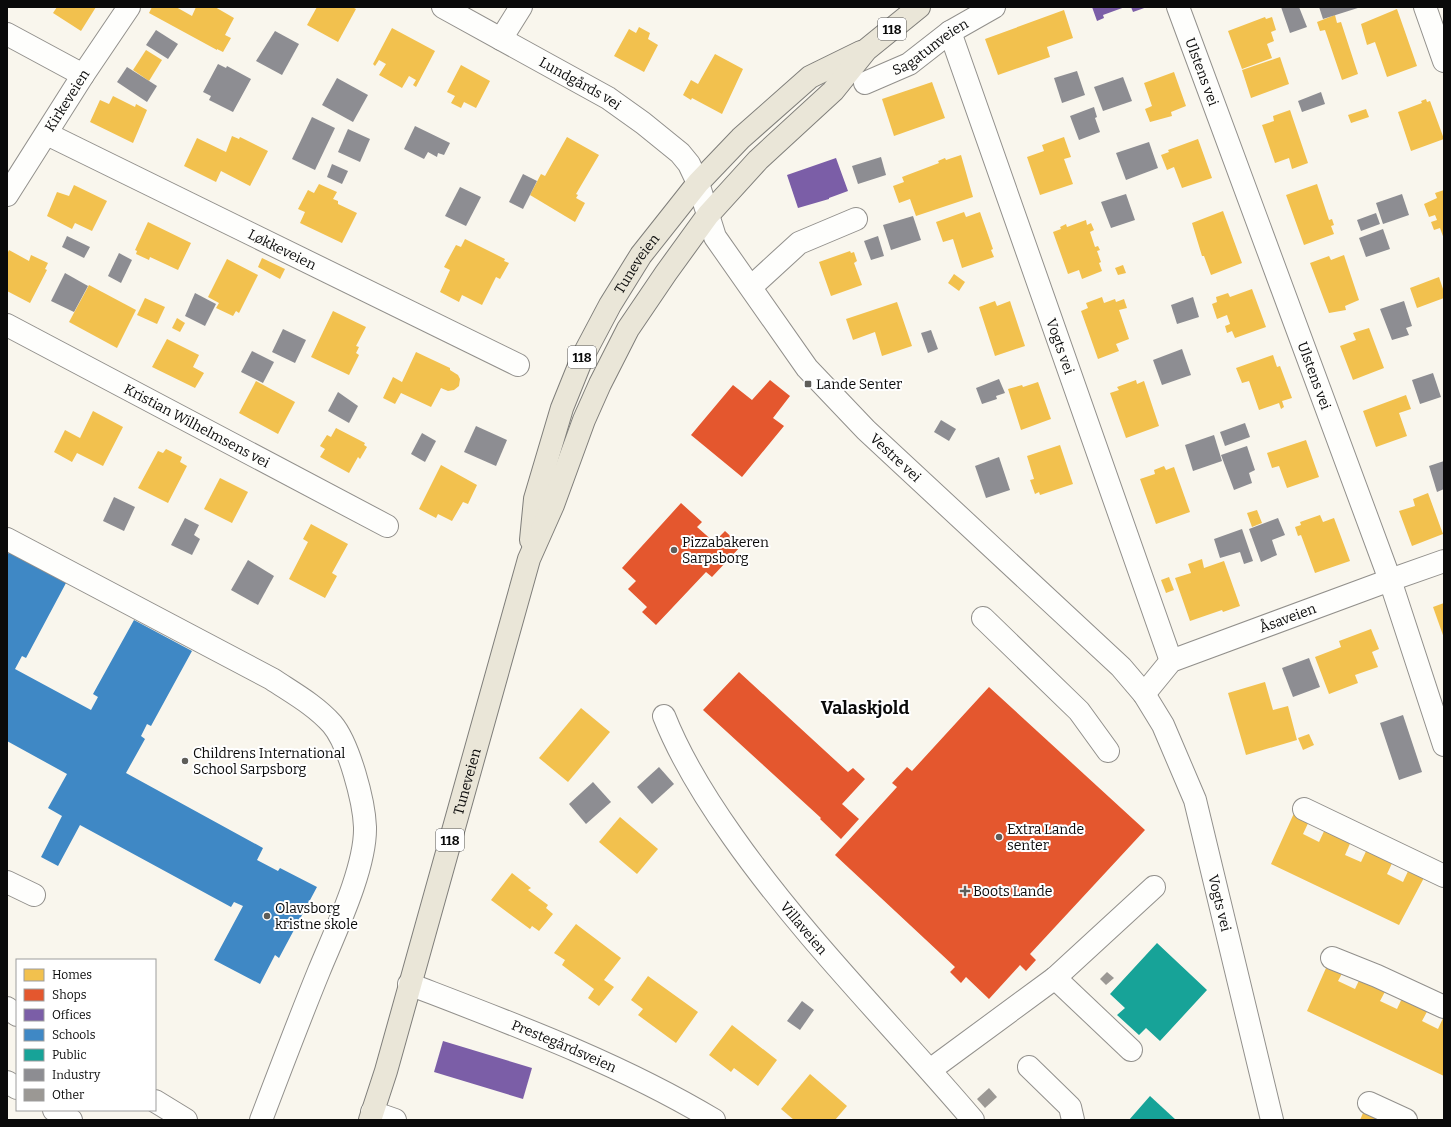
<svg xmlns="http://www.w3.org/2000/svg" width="1451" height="1127" viewBox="0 0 1451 1127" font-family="Bitter,serif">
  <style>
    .homes { fill: #f2c14e }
    .shops { fill: #e4572e }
    .offices { fill: #7b5ea7 }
    .schools { fill: #3f88c5 }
    .public { fill: #17a398 }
    .industry { fill: #8d8d92 }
    .building { fill: #9b9894 }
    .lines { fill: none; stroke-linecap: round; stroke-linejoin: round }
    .minor-casing { stroke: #92908c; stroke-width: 24 }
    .major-casing { stroke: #7f7e7a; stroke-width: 24 }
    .minor { stroke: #fefefc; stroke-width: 22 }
    .major { stroke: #eae6d8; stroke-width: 22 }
    .poi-dot { fill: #5e5d59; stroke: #fff; stroke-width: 1.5 }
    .labels { text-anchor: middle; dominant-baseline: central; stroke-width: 4; stroke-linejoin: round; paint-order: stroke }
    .shield { fill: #fff; stroke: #545454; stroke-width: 1 }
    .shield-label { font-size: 13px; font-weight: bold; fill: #0a0a0a }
    .street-label { font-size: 14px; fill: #0a0a0a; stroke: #fff }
    .poi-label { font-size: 14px; fill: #0a0a0a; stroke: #fff; text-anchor: start }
    .district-label { font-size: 18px; font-weight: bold; fill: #0a0a0a; stroke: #fff }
  </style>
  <rect width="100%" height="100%" fill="#f9f6ed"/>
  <!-- homes -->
  <g class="homes">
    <polygon points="57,7 96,7 81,31 53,13"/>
    <polygon points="152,7 176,7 192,16 196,7 215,7 234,18 225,35 231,38 223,52 217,49 217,50 149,13"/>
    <polygon points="317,7 352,7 356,9 338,42 307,25"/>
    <polygon points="1397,9 1417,66 1387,77 1375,42 1367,45 1361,24"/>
    <polygon points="1064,10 1073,38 1047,47 1050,57 998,75 985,39"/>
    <polygon points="1335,15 1337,23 1341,22 1358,74 1342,80 1325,30 1320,31 1317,22"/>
    <polygon points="1265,17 1266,19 1272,17 1276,30 1271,32 1274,41 1267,44 1272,58 1242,69 1228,31"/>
    <polygon points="639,27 650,33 648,39 658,45 644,72 614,56 629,29 636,33"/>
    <polygon points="392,28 435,51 416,87 413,85 416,80 409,76 402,88 379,75 386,64 379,60 375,66 373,64"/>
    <polygon points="146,50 162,60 149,81 133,70"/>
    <polygon points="715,54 743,69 722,114 692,98 691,100 683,95 691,80 698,84"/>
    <polygon points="1280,57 1289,84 1251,98 1242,70"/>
    <polygon points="461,65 490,81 476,108 464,102 461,108 451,103 455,96 447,92"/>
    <polygon points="1174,72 1186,106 1171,112 1172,116 1150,122 1145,109 1152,106 1144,83"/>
    <polygon points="932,82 945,118 894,136 882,99"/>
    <polygon points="113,96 135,107 136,104 147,110 133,143 90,122 100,100 109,104"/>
    <polygon points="1426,99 1427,102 1430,101 1444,139 1411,151 1398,112 1422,103 1421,101"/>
    <polygon points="1366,109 1369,117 1351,123 1348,115"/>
    <polygon points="1290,110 1308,163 1292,169 1289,158 1275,163 1262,125 1274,121 1273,116"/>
    <polygon points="232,136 239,139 240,137 268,151 250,186 221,171 216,182 184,166 197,138 226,152"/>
    <polygon points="567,137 599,155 576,194 578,195 576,198 585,203 575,222 530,195 541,174 545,176"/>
    <polygon points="1064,137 1071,157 1064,159 1073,184 1040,195 1027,157 1044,151 1042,145"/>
    <polygon points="1198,139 1212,178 1182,188 1174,167 1167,170 1161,155 1169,152 1168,150"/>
    <polygon points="961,155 973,197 916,216 910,199 899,203 893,186 904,182 902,177 939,163 938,161 945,158 946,160"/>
    <polygon points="319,184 337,192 333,199 338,201 338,204 357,213 342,243 300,223 305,212 298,209 308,190 314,193"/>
    <polygon points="1317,184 1329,220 1332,219 1334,225 1331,226 1334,234 1304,245 1286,195"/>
    <polygon points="74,185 107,201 92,231 75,223 72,229 47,216 57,192 69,196"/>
    <polygon points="1444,190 1444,239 1440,228 1434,230 1431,222 1437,220 1435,215 1429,217 1424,204 1437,198 1435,193"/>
    <polygon points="1223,211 1242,263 1211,275 1204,256 1202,256 1192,223"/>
    <polygon points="964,212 966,217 980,212 993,249 991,250 994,257 962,268 953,239 943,242 936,222"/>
    <polygon points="1086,220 1087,225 1091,223 1094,230 1090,232 1095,247 1098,246 1100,250 1097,251 1101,262 1099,263 1102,271 1082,279 1079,270 1068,274 1053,232 1061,229 1060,227 1066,224 1067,227"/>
    <polygon points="148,222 191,243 178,270 150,257 149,260 136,254 137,251 135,250"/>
    <polygon points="465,239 505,259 504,261 509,263 500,279 496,277 482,305 462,295 459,302 440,292 450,270 444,267 456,245 461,247"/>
    <polygon points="9,250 29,261 31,255 48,263 45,269 47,270 30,303 7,291 7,254"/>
    <polygon points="850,251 851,253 854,252 857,261 854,263 862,285 831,296 819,262"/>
    <polygon points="1344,255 1359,300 1345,306 1346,310 1329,313 1310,263 1329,256 1331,260"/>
    <polygon points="262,258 285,269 280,279 258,267"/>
    <polygon points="227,259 258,275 239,313 236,311 233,316 216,308 219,303 208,297"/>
    <polygon points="1123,265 1126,273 1118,275 1115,268"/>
    <polygon points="954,274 965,282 959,291 948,283"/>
    <polygon points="1439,277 1444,292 1444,298 1417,308 1410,288"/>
    <polygon points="89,285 136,310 117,348 69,322"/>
    <polygon points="1252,289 1266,327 1235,338 1232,331 1227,333 1225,326 1230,324 1227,315 1217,319 1212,304 1217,302 1216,297 1228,293 1230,297"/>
    <polygon points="1102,297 1104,303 1115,299 1116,302 1124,299 1127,308 1119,310 1129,339 1116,344 1119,351 1098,359 1081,311 1088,308 1086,303"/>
    <polygon points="145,298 165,307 157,324 137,315"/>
    <polygon points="995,301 997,306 1010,301 1025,346 995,356 979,307"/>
    <polygon points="897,302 912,346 882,356 875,332 853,340 846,319"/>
    <polygon points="333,311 366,327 356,346 359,347 356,353 359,355 349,375 311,357"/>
    <polygon points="177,318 185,323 180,332 172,328"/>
    <polygon points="1369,328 1384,368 1353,380 1340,346 1356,340 1353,333"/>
    <polygon points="167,339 199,355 193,367 204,373 195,388 152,367"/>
    <polygon points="416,352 450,368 450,370 458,375 460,379 459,386 454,390 448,391 441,388 431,407 401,393 395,404 383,398 393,377 402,382"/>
    <polygon points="1273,355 1277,367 1280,366 1292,398 1282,401 1284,407 1281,409 1279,403 1259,410 1249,381 1242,383 1236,368"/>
    <polygon points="1136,380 1137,384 1144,381 1159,426 1126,438 1110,393 1119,390 1117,387"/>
    <polygon points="256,381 295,402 278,434 239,413"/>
    <polygon points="1038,382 1051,419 1021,430 1008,389 1022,385 1023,387"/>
    <polygon points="1406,395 1411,409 1399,413 1407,436 1376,447 1363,411"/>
    <polygon points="93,411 123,427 103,466 77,453 72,462 54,452 65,430 80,438"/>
    <polygon points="336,428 365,443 364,445 367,447 360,459 358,457 349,473 320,457 325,449 320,446 327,435 331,437"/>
    <polygon points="1306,440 1319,477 1287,488 1279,466 1272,468 1267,453"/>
    <polygon points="1060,445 1073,484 1040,495 1039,492 1035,494 1030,480 1034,479 1027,456"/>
    <polygon points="166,449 182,457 180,462 187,466 168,503 138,488 158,451 163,453"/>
    <polygon points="441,465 477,485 468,504 463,502 452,521 438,514 436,518 419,509"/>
    <polygon points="1164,466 1166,470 1174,467 1190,512 1156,524 1140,479 1155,474 1154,470"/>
    <polygon points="220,478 248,492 232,523 204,509"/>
    <polygon points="1428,493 1443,534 1412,546 1399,511 1415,506 1413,499"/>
    <polygon points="1257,510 1262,523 1252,527 1247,513"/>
    <polygon points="1320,515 1323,522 1334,518 1350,561 1315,573 1301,535 1298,536 1295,527 1301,525 1300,522"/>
    <polygon points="311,524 348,544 332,573 337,576 325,598 289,579 308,542 303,539"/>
    <polygon points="1202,559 1204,568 1224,561 1240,606 1223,612 1222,610 1190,621 1175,578 1191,573 1188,564"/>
    <polygon points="1169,577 1174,590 1166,593 1161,580"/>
    <polygon points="1444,603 1444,638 1433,607"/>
    <polygon points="1371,629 1379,649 1372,652 1378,667 1355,675 1358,683 1329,694 1315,657 1341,647 1339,641"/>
    <polygon points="1265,682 1273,710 1288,706 1297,740 1246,755 1228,693"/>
    <polygon points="581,708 610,732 568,782 539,758"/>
    <polygon points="1309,734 1314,745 1303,750 1298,738"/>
    <polygon points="1295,811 1310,819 1303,834 1319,842 1326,827 1352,839 1345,855 1361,862 1368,847 1394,859 1387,874 1403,882 1410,867 1426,874 1399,925 1271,864"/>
    <polygon points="620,817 658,849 637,874 599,842"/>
    <polygon points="512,873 531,888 528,890 548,905 546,908 553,914 539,931 532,926 530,929 491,900"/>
    <polygon points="576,924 621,958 604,980 614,987 599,1006 588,998 594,989 562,965 565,960 554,953"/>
    <polygon points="1330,959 1346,966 1338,981 1355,989 1362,974 1388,986 1380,1001 1397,1009 1404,994 1430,1006 1422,1021 1438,1029 1444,1016 1444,1076 1307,1011"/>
    <polygon points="648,976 698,1012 676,1043 638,1015 643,1009 631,1000"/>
    <polygon points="732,1025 777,1060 758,1086 734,1068 731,1072 709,1055"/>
    <polygon points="810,1074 847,1106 835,1120 794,1120 781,1109"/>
    <polygon points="1366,1106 1382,1114 1379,1120 1360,1120"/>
  </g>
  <!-- shops -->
  <g class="shops">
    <polygon points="770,380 790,396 773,418 784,426 742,477 691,435 733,385 752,400"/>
    <polygon points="681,503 702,522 697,527 714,542 725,531 741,546 712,577 706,572 656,625 642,612 647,607 628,589 636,581 622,568"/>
    <polygon points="739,672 848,772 853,768 865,779 842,804 859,819 841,839 820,819 821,818 703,710"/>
    <polygon points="989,687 1145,830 1030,954 1036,960 1026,971 1020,965 989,999 966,977 961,983 950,972 955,967 835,855 897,787 892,783 907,767 912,771"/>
  </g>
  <!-- offices -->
  <g class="offices">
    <polygon points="1092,7 1125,7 1103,15 1104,18 1097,21"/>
    <polygon points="1131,7 1147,7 1133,12"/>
    <polygon points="836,158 848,191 829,198 829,199 798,208 787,175"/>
    <polygon points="443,1041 532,1068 523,1099 434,1072"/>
  </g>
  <!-- schools -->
  <polygon class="schools" points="9,552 66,583 26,658 22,656 15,669 91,710 98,697 93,694 134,620 192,651 151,726 147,724 141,736 145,739 126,773 263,848 257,860 278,871 280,868 317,887 279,958 275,955 260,984 214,960 243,906 234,902 231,907 80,825 58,866 41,857 62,816 48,808 67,774 7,741 7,556"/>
  <!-- public -->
  <g class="public">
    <polygon points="1157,943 1207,990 1160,1041 1146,1028 1139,1035 1117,1015 1125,1008 1110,994"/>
    <polygon points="1150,1096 1176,1120 1129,1120"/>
  </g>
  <!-- industry -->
  <g class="industry">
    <polygon points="1281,7 1299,7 1307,27 1290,33"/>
    <polygon points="1319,7 1361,7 1323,19"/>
    <polygon points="156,30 178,44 168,59 146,45"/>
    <polygon points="275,31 299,44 282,75 256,61"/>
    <polygon points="218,64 226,68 227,66 251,79 233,112 209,100 211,96 203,92"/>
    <polygon points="127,67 157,86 147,102 117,82"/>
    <polygon points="1077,71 1085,95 1062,103 1054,78"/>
    <polygon points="1123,77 1132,101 1103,111 1094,87"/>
    <polygon points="337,78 368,95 353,122 322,105"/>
    <polygon points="1321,92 1325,104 1302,112 1298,101"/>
    <polygon points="1094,107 1097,117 1095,118 1100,132 1079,140 1070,116"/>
    <polygon points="312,117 335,128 315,170 292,159"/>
    <polygon points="415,126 450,143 444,155 438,153 437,157 428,152 424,159 404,149"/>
    <polygon points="348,129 370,139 360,162 338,152"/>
    <polygon points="1149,142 1158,168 1126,180 1116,153"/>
    <polygon points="881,157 886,175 858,184 852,166"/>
    <polygon points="332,164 348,171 342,184 327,177"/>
    <polygon points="523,174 537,181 523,209 509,202"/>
    <polygon points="460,187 481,197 466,226 445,216"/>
    <polygon points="1126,194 1135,220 1111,228 1101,202"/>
    <polygon points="1402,194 1409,215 1383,224 1376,203"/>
    <polygon points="1376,213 1380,224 1361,231 1357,220"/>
    <polygon points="913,216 921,240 891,250 883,225"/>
    <polygon points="1383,229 1390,249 1366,257 1359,238"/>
    <polygon points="67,236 90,247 84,258 62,247"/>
    <polygon points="878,236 884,256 871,260 864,241"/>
    <polygon points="119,253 132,260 121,283 108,276"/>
    <polygon points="65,273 88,286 74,312 51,301"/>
    <polygon points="195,293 216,304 205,326 185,316"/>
    <polygon points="1193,297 1199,317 1177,324 1171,305"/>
    <polygon points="1404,301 1412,326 1406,328 1409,335 1392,340 1380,309"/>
    <polygon points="283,329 306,340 295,363 272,352"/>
    <polygon points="931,330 938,349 928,353 921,333"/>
    <polygon points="1182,349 1191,375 1162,385 1153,360"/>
    <polygon points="252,351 274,362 263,383 241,372"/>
    <polygon points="1433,373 1441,397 1420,404 1412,380"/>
    <polygon points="999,379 1005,393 996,396 997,399 982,404 976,388"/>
    <polygon points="338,392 358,406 349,423 328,411"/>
    <polygon points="941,420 956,429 949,441 934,432"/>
    <polygon points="1245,423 1250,437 1225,446 1220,432"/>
    <polygon points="476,426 507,440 496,466 464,452"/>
    <polygon points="422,433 436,441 425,462 411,454"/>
    <polygon points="1214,435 1222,461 1193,471 1185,445"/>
    <polygon points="1247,446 1255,470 1249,473 1252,483 1234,490 1221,455"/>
    <polygon points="999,457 1010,490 986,498 975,466"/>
    <polygon points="1444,461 1444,489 1437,492 1429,466"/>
    <polygon points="114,497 135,507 124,531 103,521"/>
    <polygon points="185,518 199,525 194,535 200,539 192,555 171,545"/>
    <polygon points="1278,518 1285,535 1272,540 1277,555 1261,562 1249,529"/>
    <polygon points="1242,529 1253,561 1244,564 1240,552 1220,558 1214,539"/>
    <polygon points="248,560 274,576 258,605 231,590"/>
    <polygon points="1309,658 1320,687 1293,697 1282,668"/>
    <polygon points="1403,715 1422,772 1399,780 1380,723"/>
    <polygon points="659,767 674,784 652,804 637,787"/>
    <polygon points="593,782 611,802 586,824 569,804"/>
    <polygon points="802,1001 814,1010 800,1030 787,1021"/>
  </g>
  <!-- building -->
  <g class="building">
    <polygon points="1107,972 1114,978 1106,985 1100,979"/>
    <polygon points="989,1088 997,1097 985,1108 977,1099"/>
  </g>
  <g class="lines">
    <!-- minor casing -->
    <g class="minor-casing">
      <g id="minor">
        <path id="s1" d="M443 7 608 98 643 123 680 153 689 164 698 183 715 237 807 368 866 430 1121 667 1144 694 1163 725 1195 800 1272 1120"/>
        <path id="s2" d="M1178 7 1390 580 1444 745"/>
        <polyline points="1425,7 1444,61"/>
        <path id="s3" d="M950 32 1171 661"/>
        <polyline points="7,34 83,75"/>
        <polyline points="501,39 521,7"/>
        <path id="s4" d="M865 83 909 64 950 32 994 7"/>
        <path id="s5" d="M47 134 518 365"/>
        <path id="s6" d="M7 195 83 75 129 7"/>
        <polyline points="751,287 799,243 856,219"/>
        <path id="s7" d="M7 325 387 526"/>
        <path d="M7 539 272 679C293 693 315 705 332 724 349 744 364 801 365 827 366 868 335 932 319 971 299 1020 280 1070 261 1120"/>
        <polyline points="983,618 1079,711 1108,751"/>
        <path id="s8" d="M1144 694 1171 661 1390 580 1444 561"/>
        <path id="s9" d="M664 716C681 759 706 799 733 837 804 938 893 1026 973 1120"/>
        <polyline points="1304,809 1444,876"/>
        <polyline points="7,882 34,895"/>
        <polyline points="1332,958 1377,976 1444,1007"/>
        <polyline points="1055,978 1131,1050"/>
        <path id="s10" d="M409 984C513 1024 619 1063 714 1120"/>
        <polyline points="7,1008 17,1015"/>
        <polyline points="1029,1067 1070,1107 1073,1120"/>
        <polyline points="930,1070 1055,978 1154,887"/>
        <polyline points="7,1082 17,1088"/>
        <polyline points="155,1101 186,1120"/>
        <polyline points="1369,1103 1406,1120"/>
        <polyline points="54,1110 71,1120"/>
        <polyline points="372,1112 395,1120"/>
      </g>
    </g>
    <!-- major casing -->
    <g class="major-casing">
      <g id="major">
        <path id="s11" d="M531 540 535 499 562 408 583 356 610 305 641 255 698 183 741 138 810 77 861 52"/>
        <path id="s12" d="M370 1120 386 1071 529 559 553 505 584 420 600 384 628 329 666 273 708 215 758 160 833 91 866 50 919 7"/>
      </g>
    </g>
    <!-- minor -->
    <use href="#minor" class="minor"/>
    <!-- major -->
    <use href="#major" class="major"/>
  </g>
  <!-- markers -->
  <g class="poi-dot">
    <rect x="804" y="380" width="8" height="8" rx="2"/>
    <circle cx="674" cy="550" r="4"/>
    <circle cx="185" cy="761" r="4"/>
    <circle cx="999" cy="837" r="4"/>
    <path d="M963 885h4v4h4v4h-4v4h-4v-4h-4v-4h4z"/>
    <circle cx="267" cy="916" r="4"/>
  </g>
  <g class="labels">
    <!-- shield labels -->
    <g class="shield">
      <rect x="878" y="18" width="28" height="22" rx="3"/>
      <rect x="568" y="346" width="28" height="22" rx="3"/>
      <rect x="436" y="829" width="28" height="22" rx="3"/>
    </g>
    <g class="shield-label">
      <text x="892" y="29">118</text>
      <text x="582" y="357">118</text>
      <text x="450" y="840">118</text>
    </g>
    <!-- street labels -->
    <g class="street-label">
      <text stroke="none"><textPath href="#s4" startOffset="75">Sagatunveien</textPath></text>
      <text stroke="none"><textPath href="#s2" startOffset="69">Ulstens vei</textPath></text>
      <text stroke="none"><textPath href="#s1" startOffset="157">Lundgårds vei</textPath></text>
      <text stroke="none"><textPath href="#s6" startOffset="112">Kirkeveien</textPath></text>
      <text stroke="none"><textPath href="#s5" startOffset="262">Løkkeveien</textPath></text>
      <text stroke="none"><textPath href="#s11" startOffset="299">Tuneveien</textPath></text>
      <text stroke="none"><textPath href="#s3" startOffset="333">Vogts vei</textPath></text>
      <text stroke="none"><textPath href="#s2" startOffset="393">Ulstens vei</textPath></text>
      <text stroke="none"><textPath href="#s7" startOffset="215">Kristian Wilhelmsens vei</textPath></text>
      <text stroke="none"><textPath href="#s1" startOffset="657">Vestre vei</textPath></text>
      <text stroke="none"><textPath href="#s8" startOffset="167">Åsaveien</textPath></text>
      <text stroke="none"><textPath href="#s12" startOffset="352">Tuneveien</textPath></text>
      <text stroke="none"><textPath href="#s1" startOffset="1224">Vogts vei</textPath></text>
      <text stroke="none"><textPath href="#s9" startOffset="255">Villaveien</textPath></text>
      <text stroke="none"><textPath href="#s10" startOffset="167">Prestegårdsveien</textPath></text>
    </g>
    <!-- poi labels -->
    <g class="poi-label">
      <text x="816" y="384">Lande Senter</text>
      <text x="682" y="542">Pizzabakeren<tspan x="682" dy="16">Sarpsborg</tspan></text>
      <text x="193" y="753">Childrens International<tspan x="193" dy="16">School Sarpsborg</tspan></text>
      <text x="1007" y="829">Extra Lande<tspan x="1007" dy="16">senter</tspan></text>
      <text x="973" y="891">Boots Lande</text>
      <text x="275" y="908">Olavsborg<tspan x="275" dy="16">kristne skole</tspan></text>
    </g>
    <!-- district labels -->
    <g class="district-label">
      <text x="865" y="708">Valaskjold</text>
    </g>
  </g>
  <!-- border -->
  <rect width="1451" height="1127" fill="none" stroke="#0a0a0a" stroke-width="16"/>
  <!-- legend -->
  <rect x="16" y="959" width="140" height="152" fill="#ffffff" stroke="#9d9d9d"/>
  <rect x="24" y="969" width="20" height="12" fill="#f2c14e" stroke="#9d9d9d"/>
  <text x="52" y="979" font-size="12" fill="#0a0a0a">Homes</text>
  <rect x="24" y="989" width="20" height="12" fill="#e4572e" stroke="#9d9d9d"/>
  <text x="52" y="999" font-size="12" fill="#0a0a0a">Shops</text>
  <rect x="24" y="1009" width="20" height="12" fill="#7b5ea7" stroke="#9d9d9d"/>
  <text x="52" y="1019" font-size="12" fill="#0a0a0a">Offices</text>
  <rect x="24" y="1029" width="20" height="12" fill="#3f88c5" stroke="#9d9d9d"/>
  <text x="52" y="1039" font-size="12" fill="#0a0a0a">Schools</text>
  <rect x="24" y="1049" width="20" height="12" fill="#17a398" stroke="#9d9d9d"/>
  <text x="52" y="1059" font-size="12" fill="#0a0a0a">Public</text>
  <rect x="24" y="1069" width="20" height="12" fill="#8d8d92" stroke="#9d9d9d"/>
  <text x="52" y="1079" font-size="12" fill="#0a0a0a">Industry</text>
  <rect x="24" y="1089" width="20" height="12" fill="#9b9894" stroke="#9d9d9d"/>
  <text x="52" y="1099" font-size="12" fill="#0a0a0a">Other</text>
</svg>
